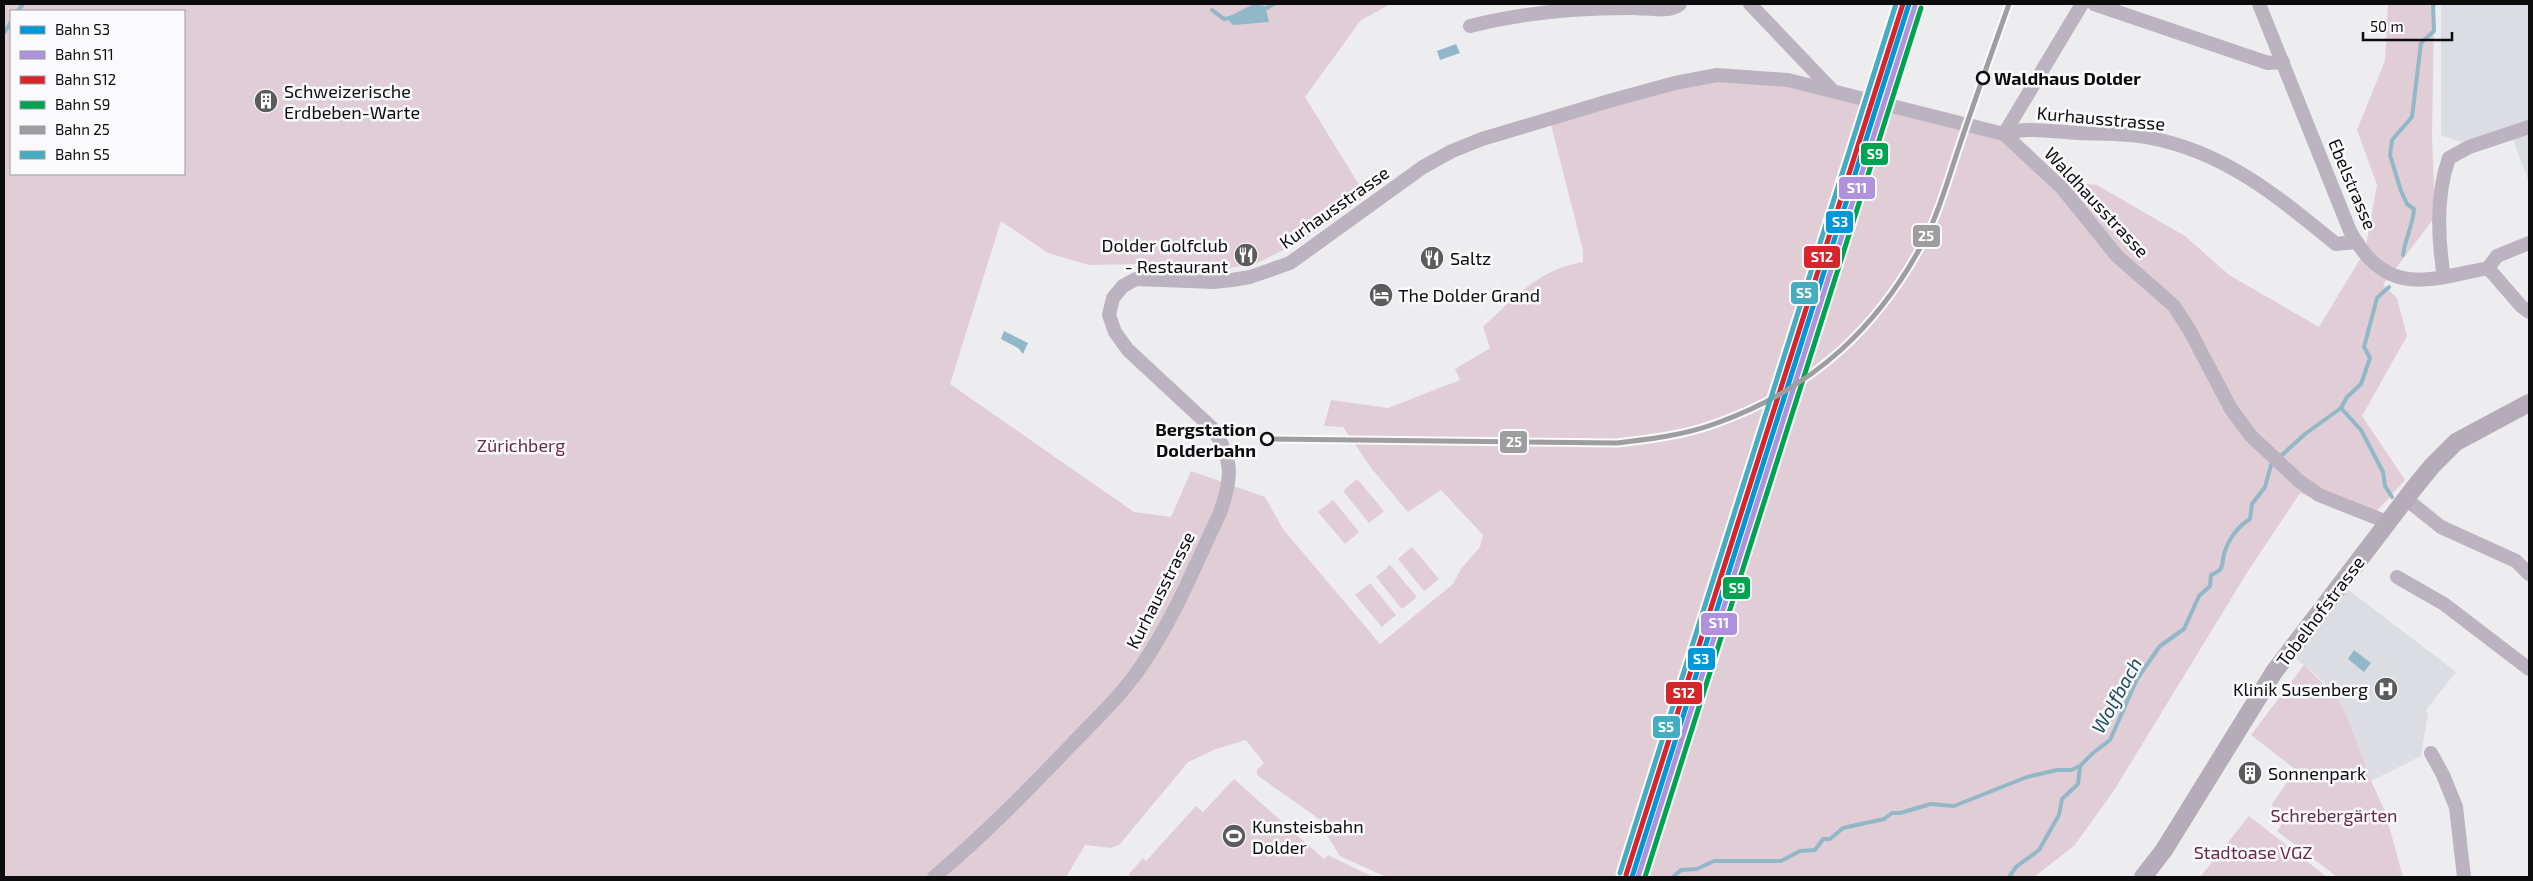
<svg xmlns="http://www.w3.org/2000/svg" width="2533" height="881" viewBox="0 0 2533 881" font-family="'Exo 2',sans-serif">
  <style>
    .built { fill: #dcdce3 }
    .green { fill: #e0cdd6; fill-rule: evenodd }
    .water { fill: #90b8c8 }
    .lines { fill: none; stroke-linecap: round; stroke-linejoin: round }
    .stream { stroke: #90b8c8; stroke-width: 4 }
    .minor { stroke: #bbb3bf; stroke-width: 14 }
    .major { stroke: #b4acb8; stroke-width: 18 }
    .rail-1-casing { stroke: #fafafd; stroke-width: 9 }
    .rail-2-casing { stroke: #fafafd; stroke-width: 9 }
    .rail-3-casing { stroke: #fafafd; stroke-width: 9 }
    .rail-4-casing { stroke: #fafafd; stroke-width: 9 }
    .rail-5-casing { stroke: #fafafd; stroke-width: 9 }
    .rail-6-casing { stroke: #fafafd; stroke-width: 9 }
    .rail-1 { stroke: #0097d8; stroke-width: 5 }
    .rail-2 { stroke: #af92db; stroke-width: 5 }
    .rail-3 { stroke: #d8242b; stroke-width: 5 }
    .rail-4 { stroke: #00a34f; stroke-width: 5 }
    .rail-5 { stroke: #9e9e9e; stroke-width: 5 }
    .rail-6 { stroke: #45acc1; stroke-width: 5 }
    .stop-dot { fill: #fafafd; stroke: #0c0c0d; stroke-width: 2.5 }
    .labels { text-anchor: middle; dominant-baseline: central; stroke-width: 5; stroke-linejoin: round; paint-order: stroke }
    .stop-label { font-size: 18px; font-weight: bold; fill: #0c0c0d; stroke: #fafafd; text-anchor: start }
    .poi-label { font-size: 18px; fill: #0c0c0d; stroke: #fafafd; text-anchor: start }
    .street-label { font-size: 18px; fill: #0c0c0d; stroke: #fafafd }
    .park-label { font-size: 18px; fill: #67294b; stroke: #fafafd }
    .water-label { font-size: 19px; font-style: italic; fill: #1a4b5b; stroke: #fafafd }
    .line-badge { stroke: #fafafd; stroke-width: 2 }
    .badge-label { font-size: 14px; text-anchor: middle; font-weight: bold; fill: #fff }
  </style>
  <rect width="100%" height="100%" fill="#ededef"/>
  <!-- built -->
  <g class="built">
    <polygon points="2441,4 2529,4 2529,182 2508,127 2468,141 2460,142 2441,135"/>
    <polygon points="2346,588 2456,672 2425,711 2428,713 2421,756 2371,781 2349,721 2337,697 2323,681 2294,657"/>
  </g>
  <!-- green -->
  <g class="green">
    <path d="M4 4H1391L1361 20 1305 97 1366 196 1304 240 1259 262 1211 272 1135 264 1089 265 1048 253 1001 221 950 384 1134 512 1171 517 1191 471 1265 497 1283 529 1380 644 1453 584 1461 569 1480 547 1483 535 1441 490 1408 512 1372 469 1343 427 1324 426 1331 400 1388 408 1460 380 1455 369 1490 348 1483 327C1514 298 1539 269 1583 262V250L1549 117 1675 83 1743 76 2001 137 2048 180 2097 185 2185 236 2229 275 2319 327 2365 251 2377 185 2357 130 2385 61 2388 4H2437L2434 11 2432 136 2435 217 2383 285 2397 298 2407 336 2362 416 2405 480 2368 521 2300 493 2248 571 2113 792 2074 846 2034 877H1393L1382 875 1340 856 1327 835 1322 821 1257 775V770L1264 763 1246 740 1216 749 1188 762 1120 844 1111 848 1085 845 1066 877H4ZM11 11H184V174H11Z"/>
    <polygon points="1357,479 1384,511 1369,523 1343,491"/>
    <polygon points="1333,500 1359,532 1345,544 1318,512"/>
    <polygon points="1412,547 1439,579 1424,591 1398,559"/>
    <polygon points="1390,565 1417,597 1402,609 1376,577"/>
    <polygon points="1370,583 1396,615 1382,627 1355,595"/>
    <polygon points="2304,665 2337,697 2349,721 2371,781 2385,811 2403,877 2337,877 2277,831 2287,817 2271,805 2296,770 2251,735"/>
    <polygon points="1234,779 1324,859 1328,855 1373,877 1131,877 1129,874 1143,858 1146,861 1196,806 1203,812"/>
    <polygon points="2249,816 2327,877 2200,877"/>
  </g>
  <!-- water -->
  <g class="water">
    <polygon points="1254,4 1265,6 1269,22 1233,25 1229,21 1230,16"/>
    <polygon points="1456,44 1460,53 1440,60 1437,51"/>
    <polygon points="1004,331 1028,343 1023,354 1018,348 1001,339"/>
    <polygon points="2354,650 2371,663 2364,672 2348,659"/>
  </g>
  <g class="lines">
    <!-- stream -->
    <g class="stream">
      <polyline points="1212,10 1224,19 1235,17"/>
      <polyline points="1263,10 1274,4"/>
      <polyline points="18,11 23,4"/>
      <polyline points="4,33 11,22"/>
      <path d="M2403 255C2405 238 2413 226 2414 209L2407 204 2401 191 2390 155 2392 140 2412 117 2421 43 2434 31 2433 4"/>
      <polyline points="2341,408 2361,430 2383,472 2385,486 2392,497"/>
      <path d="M1673 877 1681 870 1697 869 1714 861H1781L1800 851 1815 850 1823 839H1830L1843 828 1884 819 1892 813H1900L1931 804 1954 806 2027 777 2057 770H2071L2080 766 2093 753 2110 740 2137 679 2160 646 2184 629 2199 596 2210 586 2211 575C2225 569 2221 566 2224 554 2228 540 2238 526 2250 519L2252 504 2265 487 2271 465 2305 434 2341 408 2347 397 2361 384 2370 358 2364 347 2377 298 2389 287"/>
      <polyline points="2009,877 2016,867 2039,850 2059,815 2062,799 2078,784 2080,766"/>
    </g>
    <!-- minor -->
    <g class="minor">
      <polyline points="1750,4 1833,91"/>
      <polyline points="2094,4 2268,63 2283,62"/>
      <path d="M2259 4 2350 231C2386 297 2426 281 2488 268"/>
      <path d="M1470 26C1521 13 1576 8 1629 8 1644 7 1668 14 1680 4"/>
      <polyline points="2004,134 2062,188 2117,256 2174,306 2190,331 2231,409 2251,436 2298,480 2319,495 2387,522"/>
      <polyline points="2004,134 2082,4"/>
      <polyline points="2488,268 2521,306 2529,312"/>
      <polyline points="2488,268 2497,256 2529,243"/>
      <path d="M2444 277C2438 240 2436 194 2449 158L2469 147 2529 127"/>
      <polyline points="2406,499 2441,527 2516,561 2529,574"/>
      <polyline points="2397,577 2444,604 2529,669"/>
      <polyline points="2431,753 2443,775 2456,807 2464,877"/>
      <path d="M934 877C983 836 1027 791 1071 745 1096 719 1124 693 1144 662 1175 616 1196 563 1220 513 1232 479 1234 459 1212 428L1128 350 1115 332 1109 315 1113 298 1123 286 1136 279 1214 282 1232 280 1250 277 1290 263 1423 167 1452 151 1482 139 1609 101 1675 83 1717 75 1788 80 2004 134C2027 126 2054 132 2079 133 2102 134 2128 133 2151 138 2227 153 2278 197 2336 244L2356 242"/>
    </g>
    <!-- major -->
    <polyline class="major" points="2143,877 2164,850 2274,672 2414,488 2432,466 2456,442 2529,403"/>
    <!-- rail-1 casing -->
    <g class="rail-1-casing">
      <polyline id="rail-1" points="1632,877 1909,4"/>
    </g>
    <!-- rail-2 casing -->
    <g class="rail-2-casing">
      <polyline id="rail-2" points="1638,877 1915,6"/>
    </g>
    <!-- rail-3 casing -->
    <g class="rail-3-casing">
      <polyline id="rail-3" points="1626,875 1903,4"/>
    </g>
    <!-- rail-4 casing -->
    <g class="rail-4-casing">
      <polyline id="rail-4" points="1645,877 1921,8"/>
    </g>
    <!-- rail-5 casing -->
    <g class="rail-5-casing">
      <path id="rail-5" d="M1267 439 1617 443C1651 439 1685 435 1717 423 1815 388 1882 324 1928 233 1941 206 1949 176 1959 147 1975 99 1992 52 2009 4"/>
    </g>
    <!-- rail-6 casing -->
    <g class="rail-6-casing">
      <polyline id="rail-6" points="1620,873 1896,4"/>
    </g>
    <!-- rail-1 -->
    <use href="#rail-1" class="rail-1"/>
    <!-- rail-2 -->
    <use href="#rail-2" class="rail-2"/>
    <!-- rail-3 -->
    <use href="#rail-3" class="rail-3"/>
    <!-- rail-4 -->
    <use href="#rail-4" class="rail-4"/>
    <!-- rail-5 -->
    <use href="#rail-5" class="rail-5"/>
    <!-- rail-6 -->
    <use href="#rail-6" class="rail-6"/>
  </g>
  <!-- icons -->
  <defs>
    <g id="building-disc" transform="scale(1.25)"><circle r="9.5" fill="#5b5b5c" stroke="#fafafd"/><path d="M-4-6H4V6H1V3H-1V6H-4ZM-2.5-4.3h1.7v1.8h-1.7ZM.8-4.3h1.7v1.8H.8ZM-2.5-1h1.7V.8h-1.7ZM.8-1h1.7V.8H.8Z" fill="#fff"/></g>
    <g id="restaurant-disc" transform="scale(1.25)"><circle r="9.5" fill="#5b5b5c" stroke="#fafafd"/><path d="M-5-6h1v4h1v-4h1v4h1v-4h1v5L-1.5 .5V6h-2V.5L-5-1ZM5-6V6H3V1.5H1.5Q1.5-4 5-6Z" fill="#fff"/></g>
    <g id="hotel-disc" transform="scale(1.25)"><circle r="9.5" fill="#5b5b5c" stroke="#fafafd"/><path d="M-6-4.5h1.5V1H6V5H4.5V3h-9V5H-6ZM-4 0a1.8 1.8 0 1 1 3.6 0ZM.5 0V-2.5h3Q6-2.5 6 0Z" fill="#fff"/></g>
    <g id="hospital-disc" transform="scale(1.25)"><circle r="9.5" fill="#5b5b5c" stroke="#fafafd"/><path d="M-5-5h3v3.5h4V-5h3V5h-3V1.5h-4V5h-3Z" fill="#fff"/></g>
    <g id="stadium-disc" transform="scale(1.25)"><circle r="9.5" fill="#5b5b5c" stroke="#fafafd"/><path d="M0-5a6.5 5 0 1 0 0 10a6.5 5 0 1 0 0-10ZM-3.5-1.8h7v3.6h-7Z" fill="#fff"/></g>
  </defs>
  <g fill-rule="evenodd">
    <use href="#building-disc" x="266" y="101"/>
    <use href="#restaurant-disc" x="1246" y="255"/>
    <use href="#restaurant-disc" x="1432" y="258"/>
    <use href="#hotel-disc" x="1381" y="295"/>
    <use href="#hospital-disc" x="2386" y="689"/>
    <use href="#building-disc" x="2250" y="773"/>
    <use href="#stadium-disc" x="1234" y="836"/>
  </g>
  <!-- markers -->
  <g class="stop-dot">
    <circle cx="1983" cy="78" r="6"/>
    <circle cx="1267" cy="439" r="6"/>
  </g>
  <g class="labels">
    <!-- stop labels -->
    <g class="stop-label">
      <text x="1994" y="78">Waldhaus Dolder</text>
      <text x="1256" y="429" text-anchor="end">Bergstation<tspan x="1256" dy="21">Dolderbahn</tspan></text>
    </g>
    <!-- poi labels -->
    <g class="poi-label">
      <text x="284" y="91">Schweizerische<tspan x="284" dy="21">Erdbeben-Warte</tspan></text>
      <text x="1228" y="245" text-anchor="end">Dolder Golfclub<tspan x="1228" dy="21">- Restaurant</tspan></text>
      <text x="1450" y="258">Saltz</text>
      <text x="1398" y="295">The Dolder Grand</text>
      <text x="2368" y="689" text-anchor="end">Klinik Susenberg</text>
      <text x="2268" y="773">Sonnenpark</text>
      <text x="1252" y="826">Kunsteisbahn<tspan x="1252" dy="21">Dolder</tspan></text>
    </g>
    <!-- street labels -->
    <g class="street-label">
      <text transform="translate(2101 118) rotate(5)">Kurhausstrasse</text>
      <text transform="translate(2353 184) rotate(67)">Ebelstrasse</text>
      <text transform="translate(2097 202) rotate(47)">Waldhausstrasse</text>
      <text transform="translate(1334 207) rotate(-35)">Kurhausstrasse</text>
      <text transform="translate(1160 590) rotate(-63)">Kurhausstrasse</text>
      <text transform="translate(2320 611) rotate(-53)">Tobelhofstrasse</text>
    </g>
    <!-- park labels -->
    <g class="park-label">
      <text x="521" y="445">Zürichberg</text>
      <text x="2334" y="815">Schrebergärten</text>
      <text x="2253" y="852">Stadtoase VGZ</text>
    </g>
    <!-- water labels -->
    <g class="water-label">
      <text transform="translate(2116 695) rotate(-61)">Wolfbach</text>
    </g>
  </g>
  <g class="line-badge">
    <rect x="1860" y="142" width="29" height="24" rx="5" fill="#00a34f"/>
    <rect x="1838" y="176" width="38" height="24" rx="5" fill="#af92db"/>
    <rect x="1825" y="210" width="29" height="24" rx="5" fill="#0097d8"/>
    <rect x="1912" y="224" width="29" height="24" rx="5" fill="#9e9e9e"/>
    <rect x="1803" y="245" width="38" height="24" rx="5" fill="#d8242b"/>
    <rect x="1790" y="281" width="29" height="24" rx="5" fill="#45acc1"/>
    <rect x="1499" y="430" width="29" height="24" rx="5" fill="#9e9e9e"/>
    <rect x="1722" y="576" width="29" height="24" rx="5" fill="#00a34f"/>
    <rect x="1700" y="612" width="38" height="24" rx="5" fill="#af92db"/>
    <rect x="1687" y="647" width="29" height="24" rx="5" fill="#0097d8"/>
    <rect x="1665" y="681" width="38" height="24" rx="5" fill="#d8242b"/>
    <rect x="1652" y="715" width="29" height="24" rx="5" fill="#45acc1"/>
  </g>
  <g class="badge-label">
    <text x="1875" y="159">S9</text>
    <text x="1857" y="193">S11</text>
    <text x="1840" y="227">S3</text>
    <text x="1926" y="241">25</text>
    <text x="1822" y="262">S12</text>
    <text x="1804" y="298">S5</text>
    <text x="1514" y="447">25</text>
    <text x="1737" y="593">S9</text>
    <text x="1719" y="628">S11</text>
    <text x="1701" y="664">S3</text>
    <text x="1684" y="698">S12</text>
    <text x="1666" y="732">S5</text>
  </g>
  <!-- border -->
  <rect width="2533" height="881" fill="none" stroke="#0c0c0d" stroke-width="10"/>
  <!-- legend -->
  <rect x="10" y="10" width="175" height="165" fill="#fafafd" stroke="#9b9b9d"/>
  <rect x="20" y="26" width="25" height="8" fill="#0097d8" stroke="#9b9b9d"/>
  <text x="55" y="35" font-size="15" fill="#0c0c0d">Bahn S3</text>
  <rect x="20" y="51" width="25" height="8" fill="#af92db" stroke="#9b9b9d"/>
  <text x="55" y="60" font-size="15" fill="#0c0c0d">Bahn S11</text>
  <rect x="20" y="76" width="25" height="8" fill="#d8242b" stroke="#9b9b9d"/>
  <text x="55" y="85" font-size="15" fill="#0c0c0d">Bahn S12</text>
  <rect x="20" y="101" width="25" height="8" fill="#00a34f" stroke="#9b9b9d"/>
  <text x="55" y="110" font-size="15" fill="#0c0c0d">Bahn S9</text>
  <rect x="20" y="126" width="25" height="8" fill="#9e9e9e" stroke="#9b9b9d"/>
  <text x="55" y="135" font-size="15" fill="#0c0c0d">Bahn 25</text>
  <rect x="20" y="151" width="25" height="8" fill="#45acc1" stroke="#9b9b9d"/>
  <text x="55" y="160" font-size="15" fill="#0c0c0d">Bahn S5</text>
  <!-- scale -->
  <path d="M2363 32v8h89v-8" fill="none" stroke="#0c0c0d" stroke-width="2.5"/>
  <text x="2370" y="32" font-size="15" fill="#0c0c0d" stroke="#fafafd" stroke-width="4" paint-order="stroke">50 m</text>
</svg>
